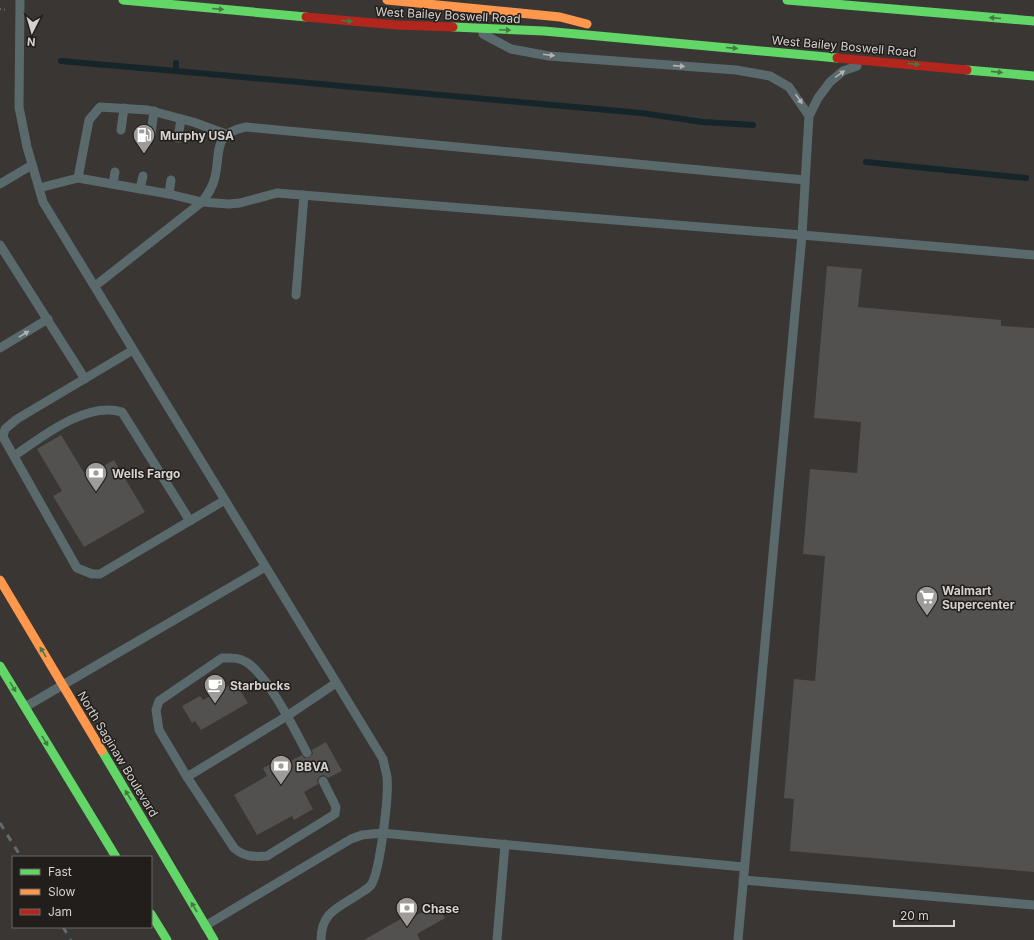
<svg xmlns="http://www.w3.org/2000/svg" width="1034" height="940" viewBox="0 0 1034 940" font-family="Inter,sans-serif">
  <style>
    .lines { fill: none; stroke-linecap: round; stroke-linejoin: round }
    .stream { stroke: #16252a; stroke-width: 6 }
    .building { fill: #535050 }
    .path { stroke: #626a6b; stroke-width: 2.5; stroke-dasharray: 1 3; stroke-linecap: butt }
    .lane { stroke: #5a696b; stroke-width: 9 }
    .fast { stroke: #63d668; stroke-width: 9 }
    .slow { stroke: #ff974d; stroke-width: 9 }
    .jam { stroke: #b3261e; stroke-width: 9 }
    .rail { stroke: #636b6c; stroke-width: 3; stroke-dasharray: 7 7; stroke-linecap: butt }
    .oneway { fill: #427a42 }
    .oneway2 { fill: #b1b2b1 }
    .labels { text-anchor: middle; dominant-baseline: central; stroke-width: 3; stroke-linejoin: round; paint-order: stroke }
    .street-label { font-size: 12px; fill: #d6d2cf; stroke: #211e1b }
    .poi-label { font-size: 12px; font-weight: bold; fill: #d6d2cf; stroke: #211e1b; text-anchor: start }
  </style>
  <rect width="100%" height="100%" fill="#393634"/>
  <g class="lines">
    <!-- stream -->
    <g class="stream">
      <polyline points="61,61 176,71"/>
      <polyline points="176,63 176,71 641,113 703,122 753,125"/>
      <polyline points="866,162 1026,178"/>
    </g>
  </g>
  <!-- building -->
  <g class="building">
    <polygon points="827,266 862,269 858,307 1001,320 1001,326 1034,328 1034,872 790,851 794,799 784,798 794,679 815,681 825,556 803,554 810,469 857,473 861,422 814,418"/>
    <polygon points="61,435 86,476 114,460 145,512 84,547 53,496 62,491 37,449"/>
    <polygon points="235,682 248,703 201,730 195,721 192,723 182,706 200,696 203,700"/>
    <polygon points="326,742 342,771 328,778 324,775 320,776 317,780 318,784 304,792 313,809 294,820 292,816 257,835 234,795 267,776 263,768 282,758 285,764 302,755 304,758 309,758 313,754 312,750"/>
    <polygon points="437,904 445,918 417,934 420,940 364,940 404,917 406,921"/>
  </g>
  <g class="lines">
    <!-- path -->
    <polyline class="path" points="0,9 6,10"/>
    <!-- lane -->
    <g class="lane">
      <path d="M20 0 19 107 27 147 43 202 383 759C384 765 386 771 387 777 389 795 380 872 371 885 368 889 363 891 359 894 338 908 321 912 321 940"/>
      <polyline points="483,34 511,49 549,56 736,70 770,76 789,87 809,116"/>
      <polyline points="121,130 124,108"/>
      <polyline points="151,134 154,111"/>
      <polyline points="178,138 181,119"/>
      <polyline points="78,178 89,120 100,107 148,110 193,122 226,134"/>
      <polyline points="0,184 32,165"/>
      <polyline points="113,184 115,172"/>
      <polyline points="39,188 78,178 169,194 202,202 229,204 240,203 277,193 802,235 1034,255"/>
      <polyline points="140,189 143,176"/>
      <polyline points="169,194 171,180"/>
      <polyline points="0,245 85,379"/>
      <path d="M95 286 202 202C208 194 213 187 215 177 221 151 212 134 246 127L805 180"/>
      <polyline points="296,295 304,195"/>
      <polyline points="0,348 48,319"/>
      <polyline points="133,350 17,419 5,429 3,437 77,568 92,574 100,574 225,500"/>
      <path d="M14 456C42 437 86 401 122 412L190 521"/>
      <polyline points="25,707 265,567"/>
      <path d="M307 753C295 730 267 674 246 662 238 657 231 658 222 658L159 701 156 710 159 730 187 777 234 848C244 857 254 857 267 856L335 814 336 807 323 781"/>
      <polyline points="187,777 287,716 336,683"/>
      <polyline points="743,880 1034,905"/>
      <polyline points="205,926 351,839 362,835 382,833 744,867"/>
      <polyline points="497,940 505,844"/>
      <polyline points="738,940 802,235 809,116 818,98 830,82 843,71 857,66"/>
    </g>
    <!-- fast -->
    <g class="fast">
      <polyline points="123,0 306,17"/>
      <polyline points="787,0 1034,21"/>
      <polyline points="453,27 544,31 837,58"/>
      <polyline points="967,70 1034,76"/>
      <polyline points="0,666 116,857"/>
      <polyline points="102,751 214,940"/>
      <polyline points="151,914 167,940"/>
    </g>
    <!-- slow -->
    <g class="slow">
      <polyline points="387,0 560,17 587,24"/>
      <polyline points="0,580 102,751"/>
    </g>
    <!-- jam -->
    <g class="jam">
      <polyline points="306,17 397,25 453,27"/>
      <polyline points="837,58 967,70"/>
    </g>
    <!-- rail -->
    <g class="rail">
      <polyline points="0,823 21,857"/>
      <polyline points="63,927 71,940"/>
    </g>
  </g>
  <!-- one-way arrows -->
  <defs><path id="oneway-solid" d="M-6-.8H1V-3.2L6.5 0L1 3.2V.8H-6Z"/></defs>
  <g class="oneway">
    <use href="#oneway-solid" transform="translate(218 9) rotate(5)"/>
    <use href="#oneway-solid" transform="translate(995 18) rotate(-175)"/>
    <use href="#oneway-solid" transform="translate(347 21) rotate(5)"/>
    <use href="#oneway-solid" transform="translate(505 30) rotate(2)"/>
    <use href="#oneway-solid" transform="translate(732 48) rotate(5)"/>
    <use href="#oneway-solid" transform="translate(914 64) rotate(5)"/>
    <use href="#oneway-solid" transform="translate(997 72) rotate(6)"/>
    <use href="#oneway-solid" transform="translate(43 652) rotate(-121)"/>
    <use href="#oneway-solid" transform="translate(13 687) rotate(59)"/>
    <use href="#oneway-solid" transform="translate(45 741) rotate(59)"/>
    <use href="#oneway-solid" transform="translate(128 795) rotate(-121)"/>
    <use href="#oneway-solid" transform="translate(194 907) rotate(-121)"/>
  </g>
  <g class="oneway2">
    <use href="#oneway-solid" transform="translate(549 55) rotate(7)"/>
    <use href="#oneway-solid" transform="translate(679 66) rotate(4)"/>
    <use href="#oneway-solid" transform="translate(840 74) rotate(-35)"/>
    <use href="#oneway-solid" transform="translate(799 99) rotate(55)"/>
    <use href="#oneway-solid" transform="translate(24 334) rotate(-31)"/>
  </g>
  <!-- icons -->
  <defs>
    <g id="fuel-pin" transform="scale(1.15)"><path d="M0 17L-7.5 6A9.5 9.5 0 1 1 7.5 6Z" fill="#9f9b99" stroke="#211e1b"/><path d="M-5.5-6h7V0h2V4h1.3V-2.5L3-4.5l.8-.8L6-3V5H2.5V1h-1V6h-7ZM-4.2-4.7v3.2H.2V-4.7Z" fill="#fff"/></g>
    <g id="bank-pin" transform="scale(1.15)"><path d="M0 17L-7.5 6A9.5 9.5 0 1 1 7.5 6Z" fill="#9f9b99" stroke="#211e1b"/><path d="M-6-4H6V4H-6ZM0-2.3a2.3 2.3 0 1 0 0 4.6a2.3 2.3 0 1 0 0-4.6Z" fill="#fff"/></g>
    <g id="supermarket-pin" transform="scale(1.15)"><path d="M0 17L-7.5 6A9.5 9.5 0 1 1 7.5 6Z" fill="#9f9b99" stroke="#211e1b"/><path d="M-6-5.5h2.5l.6 2H6L4.5 2H-2.5L-4.4-4H-6ZM-1.5 3.2a1.3 1.3 0 1 0 .1 0ZM3 3.2a1.3 1.3 0 1 0 .1 0Z" fill="#fff"/></g>
    <g id="cafe-pin" transform="scale(1.15)"><path d="M0 17L-7.5 6A9.5 9.5 0 1 1 7.5 6Z" fill="#9f9b99" stroke="#211e1b"/><path d="M-5.5-4.5H6V0H3Q3 3.5 0 3.5H-2.5Q-5.5 3.5-5.5 0ZM3-3.2v2h1.7v-2ZM-6 4.5H4V6H-6Z" fill="#fff"/></g>
  </defs>
  <g fill-rule="evenodd">
    <use href="#fuel-pin" x="144" y="135"/>
    <use href="#bank-pin" x="96" y="473"/>
    <use href="#supermarket-pin" x="927" y="597"/>
    <use href="#cafe-pin" x="215" y="685"/>
    <use href="#bank-pin" x="281" y="766"/>
    <use href="#bank-pin" x="407" y="908"/>
  </g>
  <g class="labels">
    <!-- street labels -->
    <g class="street-label">
      <text transform="translate(448 15) rotate(3)">West Bailey Boswell Road</text>
      <text transform="translate(844 46) rotate(5)">West Bailey Boswell Road</text>
      <text transform="translate(118 754) rotate(59)">North Saginaw Boulevard</text>
    </g>
    <!-- poi labels -->
    <g class="poi-label">
      <text x="160" y="135">Murphy USA</text>
      <text x="112" y="473">Wells Fargo</text>
      <text x="942" y="590">Walmart<tspan x="942" dy="14">Supercenter</tspan></text>
      <text x="230" y="685">Starbucks</text>
      <text x="296" y="766">BBVA</text>
      <text x="422" y="908">Chase</text>
    </g>
  </g>
  <!-- legend -->
  <rect x="12" y="856" width="140" height="72" fill="#211e1b" stroke="#696663"/>
  <rect x="20" y="869" width="20" height="6" fill="#63d668" stroke="#696663"/>
  <text x="48" y="876" font-size="12" fill="#d6d2cf">Fast</text>
  <rect x="20" y="889" width="20" height="6" fill="#ff974d" stroke="#696663"/>
  <text x="48" y="896" font-size="12" fill="#d6d2cf">Slow</text>
  <rect x="20" y="909" width="20" height="6" fill="#b3261e" stroke="#696663"/>
  <text x="48" y="916" font-size="12" fill="#d6d2cf">Jam</text>
  <!-- north arrow -->
  <g transform="translate(32 32) rotate(185)" stroke="#211e1b" stroke-width="3" paint-order="stroke">
  <path d="M0-3L7 15L0 10L-7 15Z" fill="#d6d2cf"/>
  <text y="-6" font-size="11" font-weight="bold" text-anchor="middle" fill="#d6d2cf">N</text>
  </g>
  <!-- scale -->
  <path d="M894 920v6h60v-6" fill="none" stroke="#d6d2cf" stroke-width="2"/>
  <text x="900" y="920" font-size="12" fill="#d6d2cf" stroke="#211e1b" stroke-width="3" paint-order="stroke">20 m</text>
</svg>
